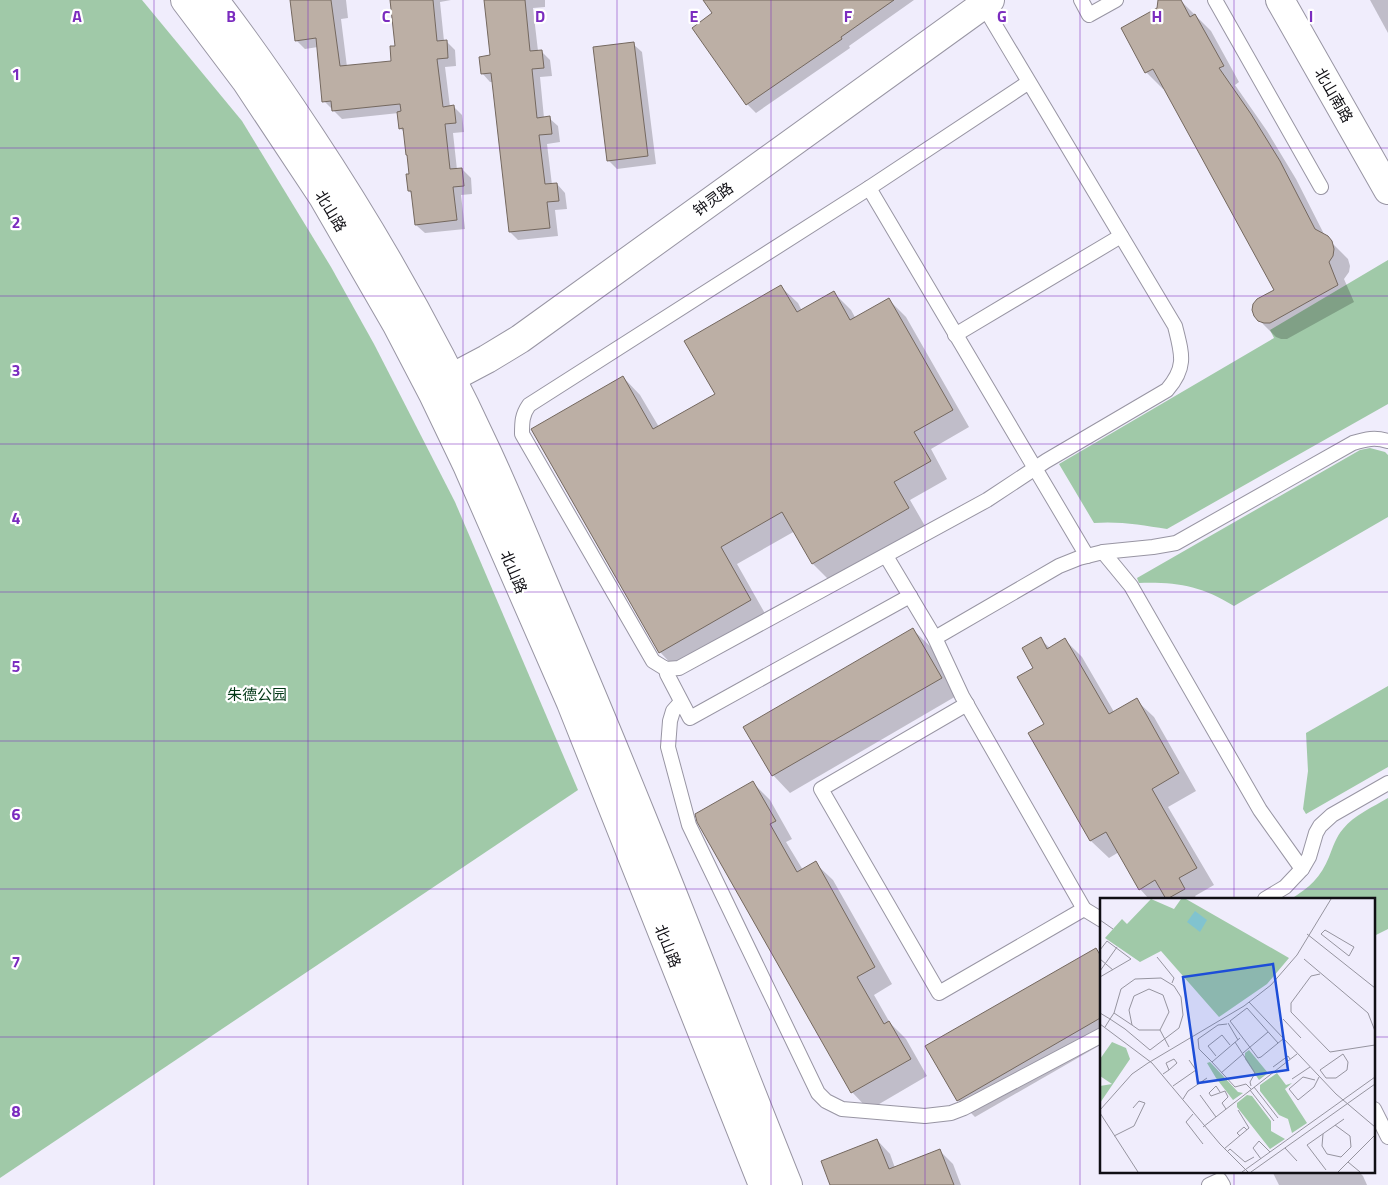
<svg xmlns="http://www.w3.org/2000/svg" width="1388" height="1185" viewBox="0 0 1388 1185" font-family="'Titillium Web','Noto Sans SC',sans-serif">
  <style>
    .green { fill: #a0c9a8 }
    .shadow { fill: #0003 }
    .building { fill: #bcafa5; stroke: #74685f }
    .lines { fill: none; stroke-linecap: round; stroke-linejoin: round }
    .service-casing { stroke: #9895a3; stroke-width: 16 }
    .minor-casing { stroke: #9895a3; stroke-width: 30 }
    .tertiary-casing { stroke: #9895a3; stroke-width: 30 }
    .service { stroke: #fff; stroke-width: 14 }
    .minor { stroke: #fff; stroke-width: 28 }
    .tertiary { stroke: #fff; stroke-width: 28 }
    .grid { fill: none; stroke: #7b2cbf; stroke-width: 1; stroke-opacity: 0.55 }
    .labels { text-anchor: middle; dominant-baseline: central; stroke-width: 4.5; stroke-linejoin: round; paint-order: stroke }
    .street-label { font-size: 15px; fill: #100f14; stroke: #fff }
    .park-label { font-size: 15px; fill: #013715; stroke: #fff }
    .inset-road { fill: none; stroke: #96949f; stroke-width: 1 }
    .view { fill: #1d4ed8; fill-opacity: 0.15; stroke: #1d4ed8; stroke-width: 2.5 }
    .inset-edge { fill: none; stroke: #100f14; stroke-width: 2.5 }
    .grid-label { font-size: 16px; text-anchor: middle; font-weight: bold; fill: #7b2cbf; stroke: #fff; stroke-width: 4.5; stroke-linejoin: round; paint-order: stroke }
  </style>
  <rect width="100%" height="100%" fill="#f0edfc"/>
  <!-- green -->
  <g class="green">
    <polygon points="0,0 142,0 242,121 331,267 374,344 455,502 578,790 0,1178"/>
    <path d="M1388 260V404L1167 529C1142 525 1119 521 1094 523L1059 464 1274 338 1270 330Z"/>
    <path d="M1370 448 1385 452 1388 455V517L1234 606C1201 586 1178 582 1139 583L1137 578 1360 450Z"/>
    <polygon points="1388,686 1388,767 1306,814 1303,809 1308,771 1306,733"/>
    <path d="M1388 798V929L1374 936V899H1291C1309 888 1321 877 1329 857 1333 847 1336 837 1343 829 1354 815 1373 807 1388 798Z"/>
  </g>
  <!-- shadow -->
  <g class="shadow">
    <polygon points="291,0 346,0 348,18 341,19 347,67 393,62 396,47 390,0 451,0 440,2 444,41 446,41 455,50 456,66 445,67 450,107 454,107 462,115 464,132 453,133 457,170 462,169 471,178 472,194 461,195 465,229 425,233 416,225 413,195 409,191 411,175 404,132 400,128 399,113 342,119 324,101 318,47 305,49 296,40"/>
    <polygon points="484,0 545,0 545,7 533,8 538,51 541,51 550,60 552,76 540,77 544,118 549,118 558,126 560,142 547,144 552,185 557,184 565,193 567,209 555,210 558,236 518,240 510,232 493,82 490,82 482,73 491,56 486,5"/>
    <polygon points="704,0 914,0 849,46 850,48 756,113 747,104 714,14"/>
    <polygon points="1160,0 1180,0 1211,31 1239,82 1235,85 1267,131 1296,179 1325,236 1348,259 1350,266 1349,272 1344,279 1354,302 1287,339 1281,339 1276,337 1259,320 1275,290 1164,88 1163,89 1146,72"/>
    <polygon points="1370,0 1388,0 1388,33"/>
    <polygon points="633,44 642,52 656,164 617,169 608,160"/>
    <polygon points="780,286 798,303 802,311 834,293 851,310 856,319 889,300 906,317 969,427 931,449 947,479 910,500 925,526 830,581 813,564 795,531 737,564 767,617 677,670 660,652 623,377 640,395 659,427 716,394"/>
    <polygon points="913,630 931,647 958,695 790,793 773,775"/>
    <polygon points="1040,639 1050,648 1065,640 1082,657 1114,712 1136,700 1154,717 1196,791 1168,807 1214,885 1195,896 1197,899 1149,899 1140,889 1119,852 1109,858 1091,841 1030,734 1046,725 1035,668"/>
    <polygon points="753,783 770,800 792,839 786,842 803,870 815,863 833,880 892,984 874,995 890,1023 906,1039 927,1076 869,1110 852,1092 704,833"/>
    <polygon points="1096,949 1102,956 1102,1044 975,1117 958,1100"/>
    <polygon points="877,1140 890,1154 895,1168 940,1151 953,1164 961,1185 832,1185"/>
    <polygon points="1272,1171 1358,1171 1363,1176 1367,1185 1279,1185"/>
  </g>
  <!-- building -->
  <g class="building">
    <polygon points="290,0 331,0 340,66 391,61 390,46 395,46 390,0 433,0 437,41 447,40 448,58 437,59 443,107 454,105 456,123 445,124 450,169 462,168 464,186 453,187 457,220 415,225 411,191 408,191 406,174 409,174 407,155 406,155 403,128 399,129 397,112 401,111 400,104 332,111 331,101 322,102 316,38 295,41"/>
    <polygon points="484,0 525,0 530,51 542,50 544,68 532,69 537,118 550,116 552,134 539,135 545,184 557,183 559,201 547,202 550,228 509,232 491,73 481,74 479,57 490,55"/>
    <polygon points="703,0 894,0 841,37 842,39 746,105 692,28 712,13"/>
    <polygon points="1158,0 1181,0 1190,17 1195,14 1224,66 1219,68 1251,114 1280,161 1315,229 1328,236 1332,241 1334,249 1333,256 1329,262 1338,285 1270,323 1264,323 1258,321 1254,316 1252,310 1253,304 1257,299 1274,290 1153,69 1145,73 1121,28 1157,8"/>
    <polygon points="634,42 648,156 607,161 593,47"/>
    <polygon points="781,285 797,312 834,291 850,320 889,298 953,410 914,432 931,461 894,482 909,508 812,564 782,512 721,547 751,600 659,653 531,429 623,376 653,429 715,394 684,341"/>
    <polygon points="913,628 942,678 772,776 743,727"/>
    <polygon points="1041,637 1047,649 1065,638 1109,714 1137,698 1179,773 1152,789 1197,868 1179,878 1185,889 1167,899 1166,899 1155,880 1139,890 1106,832 1090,841 1028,733 1044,724 1017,677 1033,668 1022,648"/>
    <polygon points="753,781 776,821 770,824 797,872 816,861 875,967 857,977 884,1024 889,1021 911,1059 851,1093 697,822 695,814"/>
    <polygon points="1096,948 1102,958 1102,1017 957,1101 925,1046"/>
    <polygon points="877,1139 889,1169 940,1149 954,1185 830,1185 821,1161"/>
  </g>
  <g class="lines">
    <!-- service casing -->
    <g class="service-casing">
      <g id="service">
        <polyline points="1081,0 1089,15 1116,0"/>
        <polyline points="1215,0 1321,187"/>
        <path d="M983 5 1175 326C1182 354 1187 367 1167 390L1046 461 987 500 679 668 666 669 653 661 522 434C522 422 522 415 529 405L869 188 1029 82"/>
        <polyline points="869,188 1087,556"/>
        <polyline points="955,335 1121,236"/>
        <polyline points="1103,552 1131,586 1260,810 1302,869"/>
        <polyline points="886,556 935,638 962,696 1084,909 1102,920"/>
        <path d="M935 638 1059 566 1079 558 1103 552 1153 547 1176 543 1353 443C1366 439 1375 437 1388 441"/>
        <polyline points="666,669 667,674 690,718 910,596"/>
        <polyline points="681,702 673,711 670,721 668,747 689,825 818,1093 826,1101 842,1109 925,1116 951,1113 964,1108 1102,1035"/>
        <polyline points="967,704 821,789 939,993 1084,909"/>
        <polyline points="1265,899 1285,887 1302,869 1309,857 1316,833 1320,826 1332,815 1388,783"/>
        <polyline points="1374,1109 1388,1137"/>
        <polyline points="1209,1185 1220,1180 1223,1185"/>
      </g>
    </g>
    <!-- minor casing -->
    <g class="minor-casing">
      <polyline id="minor" points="1280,0 1388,190"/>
    </g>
    <!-- tertiary casing -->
    <g class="tertiary-casing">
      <g id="tertiary">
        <polyline points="185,0 246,81 323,197 397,325 433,394 467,465 571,703 763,1185"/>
        <path d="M214 0C248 44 279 89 310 136 377 237 437 343 488 454 510 502 530 551 551 600 635 793 710 990 788 1185"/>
        <polyline points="436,386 487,359 520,339 990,0"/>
      </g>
    </g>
    <!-- service -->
    <use href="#service" class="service"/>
    <!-- minor -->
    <use href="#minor" class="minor"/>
    <!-- tertiary -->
    <use href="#tertiary" class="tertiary"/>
  </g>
  <!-- grid -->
  <path class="grid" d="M154 0V1185M308 0V1185M463 0V1185M617 0V1185M771 0V1185M925 0V1185M1080 0V1185M1234 0V899M0 148H1388M0 296H1388M0 444H1388M0 592H1388M0 741H1388M0 889H1388M0 1037H1102M1374 1037H1388M1234 1171V1185"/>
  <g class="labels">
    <!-- street labels -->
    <g class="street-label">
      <text transform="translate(1334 95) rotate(60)">北山南路</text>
      <text transform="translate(713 199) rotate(-36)">钟灵路</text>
      <text transform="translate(331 211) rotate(59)">北山路</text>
      <text transform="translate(514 572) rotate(67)">北山路</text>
      <text transform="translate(668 946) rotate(68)">北山路</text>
    </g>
    <!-- park labels -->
    <g class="park-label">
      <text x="257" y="694">朱德公园</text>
    </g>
  </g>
  <!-- overview -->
  <g transform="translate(1100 898)">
    <rect width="275" height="275" fill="#f0edfc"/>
    <path d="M51 1 74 11 81 1H86L189 60 167 86 119 119 61 53 40 64 5 40 22 21 27 26ZM12 144 26 150 30 161 0 205V188L12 186 0 178V161ZM149 152 168 175 159 182 145 161V155ZM110 164 138 194 143 195 133 202 116 180 107 165ZM177 175 186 187 192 185 185 191 207 225 192 235 188 221 179 217 160 193V187ZM147 197 152 198 171 223V233L185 241 170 251 137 209V205Z" fill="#a0c9a8"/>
    <path d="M95 13 107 22 100 34 87 24Z" fill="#81c3cf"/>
    <path class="inset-road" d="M0 22 13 31M225 32 254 49 249 58 221 36ZM207 36 275 90M0 52 7 43 31 61 0 79M57 59 74 80 72 85M0 61 13 72M204 61 268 115 275 133M0 73 17 49M220 76 211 78 191 105V114L230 154 275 147M149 104 236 196 275 229M0 115 10 121 25 131 50 152 79 130 83 117 81 99 74 88 61 80 35 81 21 91 14 115 10 121 5 129M14 115 32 127 39 132H60L69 114 63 97 49 91 34 98 29 112 32 127M183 121 201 140M128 125 138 142M0 126 52 165 120 246 148 274M60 132 69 149M140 140 112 164 135 189 146 186 151 191M135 144 155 175 150 184 151 188M178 145 147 110 130 123 158 160 161 159 183 141M143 155 168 134M243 156 248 164 247 172 236 180H226L220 172ZM116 158 108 148 122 137 130 147M112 164 99 151 98 141 118 127 127 126M173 169 188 158 190 161M121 175 143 156M63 176 69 172 77 165 74 161 66 165 69 172M192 181 210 169M215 182 203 179 189 191 198 202 214 189 219 179M73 188 96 172 89 162M154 189 178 220M150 192 174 223M120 194 116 188 109 195 111 198 125 193 128 199 122 205 126 211M100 197 116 219M83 201 88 193 107 180M0 212 32 176 48 165 144 108 171 87 197 57 231 1M0 215 38 274M93 216 86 224 103 246M103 229 197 156M223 236 222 248 227 256 241 259 251 249 250 238 235 227M14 238 34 228 45 205 39 203 33 210M140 238 137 235 144 229 147 232M185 250 197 263M124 251 149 230 138 212M127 254 130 251 145 264 154 259M161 261 153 250 159 243 170 254M248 264 260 274M226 272 207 247 244 221M142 274 275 179M151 274 275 186M238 274 275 237"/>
    <path class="view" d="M173 66 188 172 98 185 83 79Z"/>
    <rect width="275" height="275" class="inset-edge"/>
  </g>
  <g class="grid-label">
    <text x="77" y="22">A</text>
    <text x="231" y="22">B</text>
    <text x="386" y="22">C</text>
    <text x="540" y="22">D</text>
    <text x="694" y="22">E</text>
    <text x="848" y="22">F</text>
    <text x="1002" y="22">G</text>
    <text x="1157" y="22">H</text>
    <text x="1311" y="22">I</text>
    <text x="16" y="80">1</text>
    <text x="16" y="228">2</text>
    <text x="16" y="376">3</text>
    <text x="16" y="524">4</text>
    <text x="16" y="672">5</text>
    <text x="16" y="820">6</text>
    <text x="16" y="968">7</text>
    <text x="16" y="1117">8</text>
  </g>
</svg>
